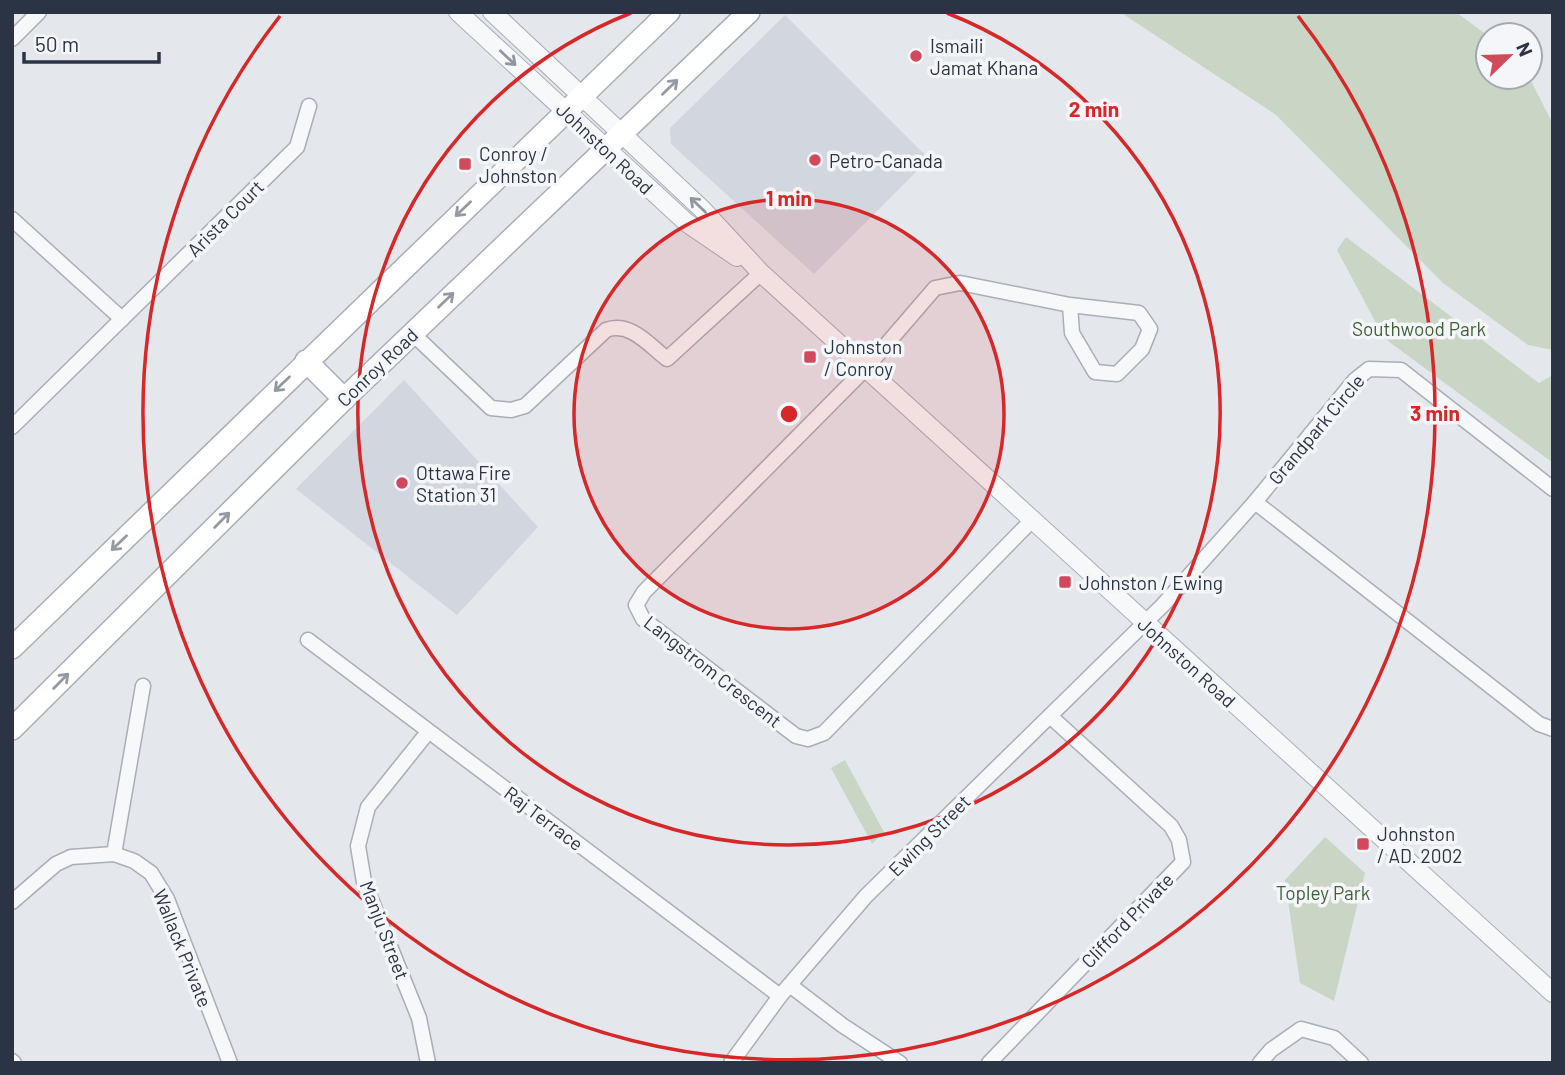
<svg xmlns="http://www.w3.org/2000/svg" width="1565" height="1075" viewBox="0 0 1565 1075" font-family="Barlow,sans-serif">
  <style>
    .built { fill: #d2d6de }
    .green { fill: #c9d6c5 }
    .lines { fill: none; stroke-linecap: round; stroke-linejoin: round }
    .minor-casing { stroke: #a9aeb7; stroke-width: 17 }
    .tertiary-casing { stroke: #a9aeb7; stroke-width: 20 }
    .secondary-casing { stroke: #a9aeb7; stroke-width: 24 }
    .minor { stroke: #f7f8fa; stroke-width: 14 }
    .tertiary { stroke: #f7f8fa; stroke-width: 18 }
    .secondary { stroke: #fff; stroke-width: 21 }
    .oneway { stroke: #9196a0 }
    .oneway2 { stroke: #959aa2 }
    .ring { fill: none; stroke: #d62828; stroke-width: 3.5 }
    .poi-dot { fill: #d1495b; stroke: #f4f6f9; stroke-width: 2.5 }
    .labels { text-anchor: middle; dominant-baseline: central; stroke-width: 7; stroke-linejoin: round; paint-order: stroke }
    .poi-label { font-size: 19px; fill: #2b3445; stroke: #f4f6f9; text-anchor: start }
    .street-label { font-size: 19px; fill: #2b3445; stroke: #f4f6f9 }
    .park-label { font-size: 19px; fill: #3f6138; stroke: #f4f6f9 }
    .centre { fill: #d62828; stroke: #f4f6f9; stroke-width: 3.5 }
    .ring-label { font-size: 21px; text-anchor: middle; font-weight: bold; fill: #d62828; stroke: #f4f6f9; stroke-width: 7; stroke-linejoin: round; paint-order: stroke }
  </style>
  <rect width="100%" height="100%" fill="#e4e7ec"/>
  <!-- built -->
  <g class="built">
    <polygon points="785,15 929,159 814,274 671,144 670,128"/>
    <polygon points="404,380 538,527 457,615 296,489"/>
  </g>
  <!-- green -->
  <g class="green">
    <polygon points="1120,12 1456,12 1488,36 1488,77 1529,77 1553,124 1553,350 1528,345 1443,283 1276,115"/>
    <polygon points="1346,237 1539,383 1553,375 1553,463 1384,338 1337,250"/>
    <polygon points="845,760 884,832 872,844 831,768"/>
    <polygon points="1325,837 1365,873 1334,1001 1300,983 1285,880"/>
  </g>
  <g class="lines">
    <!-- minor casing -->
    <g class="minor-casing">
      <g id="minor">
        <polyline points="12,39 39,12"/>
        <polyline points="12,219 122,319"/>
        <path d="M412 333 491 408 511 410 525 406 606 330C630 321 649 345 667 359L761 273"/>
        <polyline points="12,427 297,147 309,106"/>
        <polyline points="1553,489 1401,370 1369,369 1355,380 1255,502 1539,724 1553,729"/>
        <polyline points="1033,519 824,733 808,739 796,736 643,619 636,605 644,592 867,367 935,288 960,283 1070,305 1072,333 1095,372 1117,374 1142,349 1150,329 1139,313 1070,305"/>
        <polyline points="308,640 780,996"/>
        <polyline points="428,732 368,807 358,846 364,882 419,1018 428,1063"/>
        <polyline points="114,854 143,686"/>
        <polyline points="12,902 56,864 71,857 114,854 134,861 151,873 167,899 230,1063"/>
        <polyline points="791,986 842,1025 900,1063"/>
        <polyline points="12,1061 14,1063"/>
        <polyline points="731,1063 780,996 866,896 1163,605 1255,502"/>
        <polyline points="989,1063 1183,862 1179,840 1171,826 1050,716"/>
        <polyline points="1260,1063 1271,1050 1301,1029 1334,1038 1361,1063"/>
      </g>
    </g>
    <!-- tertiary casing -->
    <g class="tertiary-casing">
      <g id="tertiary">
        <polyline points="458,12 687,223 737,257"/>
        <polyline points="492,12 702,209 761,273 1553,993"/>
      </g>
    </g>
    <!-- secondary casing -->
    <g class="secondary-casing">
      <g id="secondary">
        <polyline points="306,361 344,399"/>
        <polyline points="12,648 669,12"/>
        <polyline points="12,729 344,399 749,12"/>
      </g>
    </g>
    <!-- minor -->
    <use href="#minor" class="minor"/>
    <!-- tertiary -->
    <use href="#tertiary" class="tertiary"/>
    <!-- secondary -->
    <use href="#secondary" class="secondary"/>
  </g>
  <!-- one-way arrows -->
  <defs><path id="oneway-shaft" d="M-6 0H5M1.5-3L5.5 0L1.5 3" fill="none" stroke-width="1.6" stroke-linecap="round" stroke-linejoin="round" transform="scale(1.75)"/></defs>
  <g class="oneway">
    <use href="#oneway-shaft" transform="translate(508 58) rotate(43)"/>
    <use href="#oneway-shaft" transform="translate(698 205) rotate(-136)"/>
  </g>
  <g class="oneway2">
    <use href="#oneway-shaft" transform="translate(670 87) rotate(-44)"/>
    <use href="#oneway-shaft" transform="translate(463 209) rotate(136)"/>
    <use href="#oneway-shaft" transform="translate(446 300) rotate(-44)"/>
    <use href="#oneway-shaft" transform="translate(282 384) rotate(136)"/>
    <use href="#oneway-shaft" transform="translate(222 520) rotate(-45)"/>
    <use href="#oneway-shaft" transform="translate(119 543) rotate(136)"/>
    <use href="#oneway-shaft" transform="translate(61 681) rotate(-45)"/>
  </g>
  <!-- distance rings -->
  <circle cx="789" cy="414" r="215" fill="#d62828" fill-opacity=".12"/>
  <g class="ring">
    <circle cx="789" cy="414" r="215"/>
    <path d="M947 13A431 431 0 1 1 631 13"/>
    <path d="M1298 16A646 646 0 1 1 280 16"/>
  </g>
  <!-- markers -->
  <g class="poi-dot">
    <circle cx="916" cy="56" r="7"/>
    <circle cx="815" cy="160" r="7"/>
    <rect x="458" y="157" width="14" height="14" rx="3.5"/>
    <rect x="803" y="350" width="14" height="14" rx="3.5"/>
    <circle cx="402" cy="483" r="7"/>
    <rect x="1058" y="575" width="14" height="14" rx="3.5"/>
    <rect x="1356" y="837" width="14" height="14" rx="3.5"/>
  </g>
  <g class="labels">
    <!-- poi labels -->
    <g class="poi-label">
      <text x="930" y="45">Ismaili<tspan x="930" dy="22">Jamat Khana</tspan></text>
      <text x="479" y="153">Conroy /<tspan x="479" dy="22">Johnston</tspan></text>
      <text x="829" y="160">Petro-Canada</text>
      <text x="824" y="346">Johnston<tspan x="824" dy="22">/ Conroy</tspan></text>
      <text x="416" y="472">Ottawa Fire<tspan x="416" dy="22">Station 31</tspan></text>
      <text x="1079" y="582">Johnston / Ewing</text>
      <text x="1377" y="833">Johnston<tspan x="1377" dy="22">/ AD. 2002</tspan></text>
    </g>
    <!-- street labels -->
    <g class="street-label">
      <text transform="translate(605 148) rotate(43)">Johnston Road</text>
      <text transform="translate(225 218) rotate(-45)">Arista Court</text>
      <text transform="translate(377 367) rotate(-44)">Conroy Road</text>
      <text transform="translate(1316 429) rotate(-50)">Grandpark Circle</text>
      <text transform="translate(1187 662) rotate(42)">Johnston Road</text>
      <text transform="translate(713 671) rotate(38)">Langstrom Crescent</text>
      <text transform="translate(544 818) rotate(37)">Raj Terrace</text>
      <text transform="translate(929 835) rotate(-45)">Ewing Street</text>
      <text transform="translate(1127 920) rotate(-46)">Clifford Private</text>
      <text transform="translate(385 930) rotate(69)">Manju Street</text>
      <text transform="translate(183 948) rotate(68)">Wallack Private</text>
    </g>
    <!-- park labels -->
    <g class="park-label">
      <text x="1419" y="328">Southwood Park</text>
      <text x="1323" y="892">Topley Park</text>
    </g>
  </g>
  <circle cx="789" cy="414" r="10" class="centre"/>
  <g class="ring-label">
    <text x="1094" y="117">2 min</text>
    <text x="789" y="206">1 min</text>
    <text x="1435" y="421">3 min</text>
  </g>
  <!-- border -->
  <rect width="1565" height="1075" fill="none" stroke="#2b3445" stroke-width="28"/>
  <!-- north arrow -->
  <g transform="translate(1509 56) rotate(67)"><circle r="33" fill="#f4f6f9" stroke="#a4a8b1" stroke-width="2"/>
  <path d="M0-5L12 26L0 18L-12 26Z" fill="#d1495b"/>
  <text y="-10" font-size="19" font-weight="bold" text-anchor="middle" fill="#2b3445">N</text>
  </g>
  <!-- scale -->
  <path d="M24 52v10h135v-10" fill="none" stroke="#2b3445" stroke-width="3.5"/>
  <text x="35" y="52" font-size="21" fill="#2b3445" stroke="#f4f6f9" stroke-width="5" paint-order="stroke">50 m</text>
</svg>
